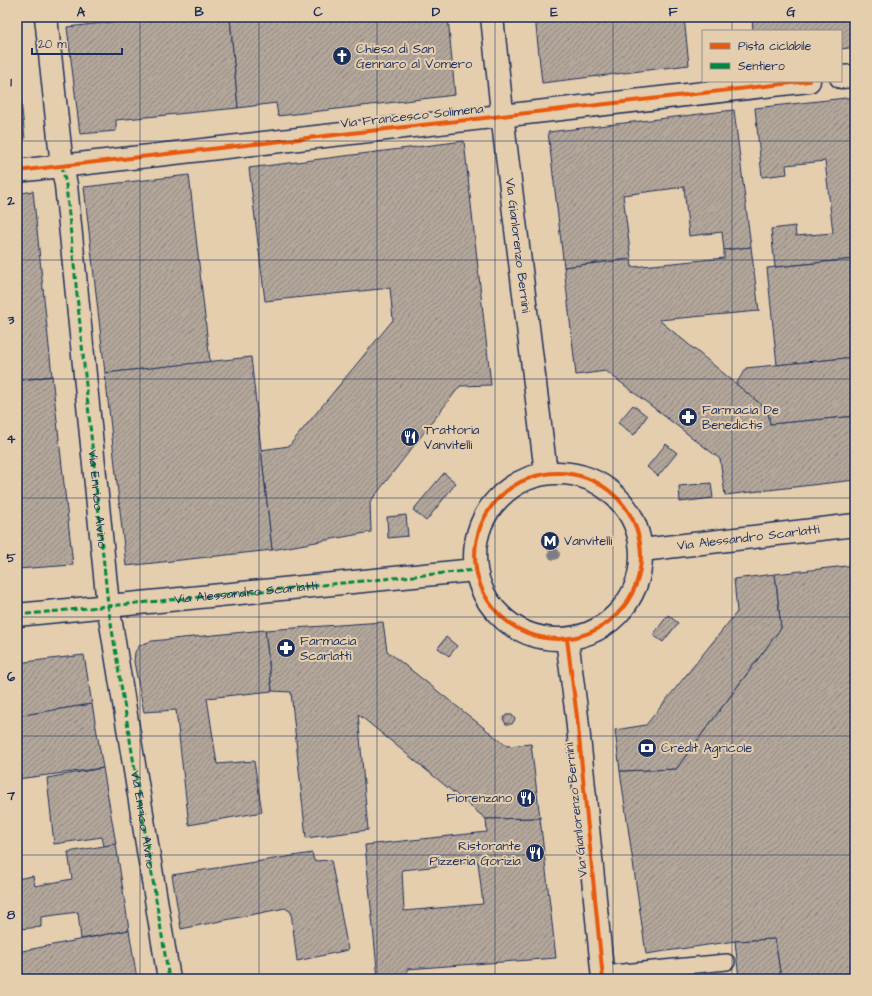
<svg xmlns="http://www.w3.org/2000/svg" width="872" height="996" viewBox="0 0 872 996" font-family="'Architects Daughter',sans-serif">
  <style>
    .building { fill: url(#building-hatch); stroke: #1b2f5e; fill-rule: evenodd }
    .lines { fill: none; stroke-linecap: round; stroke-linejoin: round }
    .service-casing { stroke: #1b2f5e; stroke-width: 18 }
    .pedestrian-casing { stroke: #1b2f5e; stroke-width: 25 }
    .minor-casing { stroke: #1b2f5e; stroke-width: 25 }
    .tertiary-casing { stroke: #1b2f5e; stroke-width: 25 }
    .service { stroke: #e5ceae; stroke-width: 15 }
    .pedestrian { stroke: #e5ceae; stroke-width: 22 }
    .minor { stroke: #e5ceae; stroke-width: 22 }
    .tertiary { stroke: #e5ceae; stroke-width: 22 }
    .quiet { stroke: #00873e; stroke-width: 3; stroke-dasharray: 6 3; stroke-linecap: butt }
    .cycleway-casing { stroke: #e5ceae; stroke-width: 6 }
    .cycleway { stroke: #e8590c; stroke-width: 4 }
    .tree { fill: #7f7e86 }
    .grid { fill: none; stroke: #1b2f5e; stroke-width: 1; stroke-opacity: 0.55 }
    .labels { text-anchor: middle; dominant-baseline: central; stroke-width: 4; stroke-linejoin: round; paint-order: stroke }
    .poi-label { font-size: 13px; fill: #1b2f5e; stroke: #e5ceae; text-anchor: start }
    .street-label { font-size: 13px; fill: #1b2f5e; stroke: #e5ceae }
    .neatline { fill: none; stroke: #1b2f5e; stroke-width: 1.5 }
    .grid-label { font-size: 13px; text-anchor: middle; font-weight: bold; fill: #1b2f5e }
  </style>
  <defs>
    <pattern id="building-hatch" width="6" height="6" patternUnits="userSpaceOnUse"><rect width="6" height="6" fill="#b3a69a"/><path d="M-1 1l2-2M0 6l6-6M5 7l2-2" fill="none" stroke="#918881"/></pattern>
  </defs>
  <rect width="100%" height="100%" fill="#e5ceae"/>
  <filter id="ink" filterUnits="userSpaceOnUse"><feTurbulence type="fractalNoise" baseFrequency=".025" numOctaves="2"/><feDisplacementMap in="SourceGraphic" scale="8" xChannelSelector="R" yChannelSelector="G"/><feConvolveMatrix kernelMatrix="1 2 1 2 8 2 1 2 1" color-interpolation-filters="sRGB"/></filter>
  <g filter="url(#ink)">
    <!-- building -->
    <g class="building">
      <polygon points="157,17 230,17 238,108 116,120 116,131 80,134 67,27"/>
      <polygon points="230,17 448,17 455,95 278,116 276,103 238,108"/>
      <polygon points="535,17 684,17 689,65 542,83"/>
      <polygon points="752,17 855,17 855,47 841,49 841,31 753,31"/>
      <polygon points="17,62 25,139 17,140"/>
      <polygon points="855,97 855,259 775,267 771,229 795,226 796,236 833,233 825,161 786,165 787,174 762,177 755,108"/>
      <polygon points="734,110 751,247 724,250 722,232 689,236 684,187 623,195 631,259 564,267 548,132"/>
      <polygon points="464,141 491,385 460,386 370,502 371,532 272,550 261,450 289,446 393,320 390,288 265,301 249,168"/>
      <polygon points="189,175 210,362 105,373 84,187"/>
      <polygon points="33,191 52,376 17,381 17,194"/>
      <polygon points="751,247 759,311 659,320 768,410 770,424 855,416 855,480 725,495 720,459 606,371 576,375 564,267 631,259 632,267 724,258 724,250"/>
      <polygon points="855,259 855,357 777,365 767,268"/>
      <polygon points="251,357 272,550 126,566 105,373"/>
      <polygon points="855,357 855,416 770,424 768,410 736,384 746,368"/>
      <polygon points="52,376 73,565 17,569 17,381"/>
      <polygon points="633,405 647,416 634,435 618,423"/>
      <polygon points="666,444 677,453 658,476 647,467"/>
      <polygon points="444,473 456,483 426,521 413,510"/>
      <polygon points="711,483 713,498 680,502 679,486"/>
      <polygon points="406,515 408,536 388,538 387,517"/>
      <polygon points="855,565 855,979 781,979 775,939 735,941 646,954 620,771 676,769 781,628 775,574"/>
      <polygon points="775,574 781,628 676,769 620,771 615,730 646,725 737,612 734,579"/>
      <polygon points="668,615 678,623 663,642 653,635"/>
      <polygon points="383,622 387,651 507,746 531,744 540,818 486,819 358,714 368,830 306,838 291,692 272,691 265,630"/>
      <polygon points="265,630 272,691 207,698 217,764 254,761 262,812 189,825 176,710 144,712 134,662 135,652 140,645 152,641"/>
      <polygon points="446,637 457,646 449,656 438,648"/>
      <polygon points="84,655 92,704 17,716 17,663"/>
      <polygon points="92,704 103,768 17,779 17,716"/>
      <polygon points="506,715 512,715 515,719 512,724 506,724 503,719"/>
      <polygon points="103,768 116,844 104,846 102,837 54,844 47,778"/>
      <path d="M540 818 556 958 407 969V979H378L365 845 487 832 486 819ZM478 862 483 904 404 911 402 870Z"/>
      <polygon points="116,844 129,930 81,939 78,912 41,917 41,927 20,929 17,913 17,879 33,876 35,886 72,879 68,852"/>
      <polygon points="312,853 314,861 331,860 348,950 297,961 291,912 285,908 181,929 172,875"/>
      <polygon points="129,930 137,979 17,979 17,952"/>
      <polygon points="775,939 781,979 739,979 735,941"/>
    </g>
    <g class="lines">
      <!-- service casing -->
      <g class="service-casing">
        <polyline id="service" points="602,974 727,962"/>
      </g>
      <!-- pedestrian casing -->
      <g class="pedestrian-casing">
        <g id="pedestrian">
          <path id="s1" d="M62 166 66 185 108 605 169 979"/>
          <path id="s2" d="M17 615 475 570"/>
        </g>
      </g>
      <!-- minor casing -->
      <g class="minor-casing">
        <g id="minor">
          <polyline points="46,17 62,166"/>
          <polyline points="841,77 855,76"/>
          <polyline points="17,171 809,81"/>
          <path id="s3" d="M642 550 855 525"/>
        </g>
      </g>
      <!-- tertiary casing -->
      <g class="tertiary-casing">
        <g id="tertiary">
          <path id="s4" d="M492 17 505 140 546 473"/>
          <circle cx="558" cy="556" r="83"/>
          <polyline points="567,639 577,717 603,979"/>
        </g>
      </g>
      <!-- service -->
      <use href="#service" class="service"/>
      <!-- pedestrian -->
      <use href="#pedestrian" class="pedestrian"/>
      <!-- minor -->
      <use href="#minor" class="minor"/>
      <!-- tertiary -->
      <use href="#tertiary" class="tertiary"/>
      <!-- quiet -->
      <g class="quiet">
        <polyline points="62,166 66,185 108,605 169,979"/>
        <polyline points="17,615 475,570"/>
      </g>
      <!-- cycleway casing -->
      <g class="cycleway-casing">
        <g id="cycleway">
          <polyline points="17,171 809,81"/>
          <circle cx="558" cy="556" r="83"/>
          <polyline points="567,639 577,717 603,979"/>
        </g>
      </g>
      <!-- cycleway -->
      <use href="#cycleway" class="cycleway"/>
    </g>
    <!-- trees -->
    <circle class="tree" cx="554" cy="554" r="6"/>
  </g>
  <!-- grid -->
  <path class="grid" d="M140 17V979M259 17V979M377 17V979M495 17V979M613 17V979M732 17V31M732 81V979M17 141H855M17 260H855M17 379H855M17 498H855M17 617H855M17 736H855M17 855H855"/>
  <!-- icons -->
  <defs>
    <g id="church-disc" transform="scale(1)"><circle r="9.5" fill="#1b2f5e" stroke="#e5ceae"/><path d="M-1.2-6h2.4v3.5h3.3v2.4h-3.3V6h-2.4V-.1h-3.3v-2.4h3.3Z" fill="#fff"/></g>
    <g id="pharmacy-disc" transform="scale(1)"><circle r="9.5" fill="#1b2f5e" stroke="#e5ceae"/><path d="M-2-6h4v4h4v4h-4v4h-4v-4h-4v-4h4Z" fill="#fff"/></g>
    <g id="restaurant-disc" transform="scale(1)"><circle r="9.5" fill="#1b2f5e" stroke="#e5ceae"/><path d="M-5-6h1v4h1v-4h1v4h1v-4h1v5L-1.5 .5V6h-2V.5L-5-1ZM5-6V6H3V1.5H1.5Q1.5-4 5-6Z" fill="#fff"/></g>
    <g id="metro-disc" transform="scale(1)"><circle r="9.5" fill="#1b2f5e" stroke="#e5ceae"/><path d="M-5.5 5V-5H-3L0 0L3-5H5.5V5H3V-.5L0 4L-3-.5V5Z" fill="#fff"/></g>
    <g id="bank-disc" transform="scale(1)"><circle r="9.5" fill="#1b2f5e" stroke="#e5ceae"/><path d="M-6-4H6V4H-6ZM0-2.3a2.3 2.3 0 1 0 0 4.6a2.3 2.3 0 1 0 0-4.6Z" fill="#fff"/></g>
  </defs>
  <g fill-rule="evenodd">
    <use href="#church-disc" x="342" y="56"/>
    <use href="#pharmacy-disc" x="688" y="417"/>
    <use href="#restaurant-disc" x="410" y="437"/>
    <use href="#metro-disc" x="550" y="541"/>
    <use href="#pharmacy-disc" x="286" y="648"/>
    <use href="#bank-disc" x="647" y="748"/>
    <use href="#restaurant-disc" x="526" y="798"/>
    <use href="#restaurant-disc" x="535" y="853"/>
  </g>
  <g class="labels">
    <!-- poi labels -->
    <g class="poi-label">
      <text x="356" y="49">Chiesa di San<tspan x="356" dy="15">Gennaro al Vomero</tspan></text>
      <text x="702" y="410">Farmacia De<tspan x="702" dy="15">Benedictis</tspan></text>
      <text x="424" y="430">Trattoria<tspan x="424" dy="15">Vanvitelli</tspan></text>
      <text x="564" y="541">Vanvitelli</text>
      <text x="300" y="641">Farmacia<tspan x="300" dy="15">Scarlatti</tspan></text>
      <text x="661" y="748">Crédit Agricole</text>
      <text x="512" y="798" text-anchor="end">Fiorenzano</text>
      <text x="521" y="846" text-anchor="end">Ristorante<tspan x="521" dy="15">Pizzeria Gorizia</tspan></text>
    </g>
    <!-- street labels -->
    <g class="street-label">
      <text transform="translate(412 116) rotate(-6)">Via Francesco Solimena</text>
      <text stroke="none"><textPath href="#s4" startOffset="230">Via Gianlorenzo Bernini</textPath></text>
      <text stroke="none"><textPath href="#s1" startOffset="335">Via Enrico Alvino</textPath></text>
      <text stroke="none"><textPath href="#s3" startOffset="107">Via Alessandro Scarlatti</textPath></text>
      <text stroke="none"><textPath href="#s2" startOffset="230">Via Alessandro Scarlatti</textPath></text>
      <text transform="translate(576 810) rotate(-96)">Via Gianlorenzo Bernini</text>
      <text stroke="none"><textPath href="#s1" startOffset="659">Via Enrico Alvino</textPath></text>
    </g>
  </g>
  <!-- margin -->
  <rect width="872" height="996" fill="none" stroke="#e5ceae" stroke-width="44"/>
  <!-- legend -->
  <rect x="702" y="30" width="140" height="52" fill="#e5ceae" stroke="#948e8e"/>
  <rect x="710" y="43" width="20" height="6" fill="#e8590c" stroke="#948e8e"/>
  <text x="738" y="50" font-size="12" fill="#1b2f5e">Pista ciclabile</text>
  <rect x="710" y="63" width="20" height="6" fill="#00873e" stroke="#948e8e"/>
  <text x="738" y="70" font-size="12" fill="#1b2f5e">Sentiero</text>
  <!-- scale -->
  <path d="M32 48v6h90v-6" fill="none" stroke="#1b2f5e" stroke-width="2"/>
  <text x="38" y="48" font-size="12" fill="#1b2f5e" stroke="#e5ceae" stroke-width="3" paint-order="stroke">20 m</text>
  <rect x="22" y="22" width="828" height="952" class="neatline"/>
  <g class="grid-label">
    <text x="81" y="16">A</text>
    <text x="199" y="16">B</text>
    <text x="318" y="16">C</text>
    <text x="436" y="16">D</text>
    <text x="554" y="16">E</text>
    <text x="673" y="16">F</text>
    <text x="791" y="16">G</text>
    <text x="11" y="86">1</text>
    <text x="11" y="205">2</text>
    <text x="11" y="324">3</text>
    <text x="11" y="443">4</text>
    <text x="11" y="562">5</text>
    <text x="11" y="681">6</text>
    <text x="11" y="800">7</text>
    <text x="11" y="919">8</text>
  </g>
</svg>
